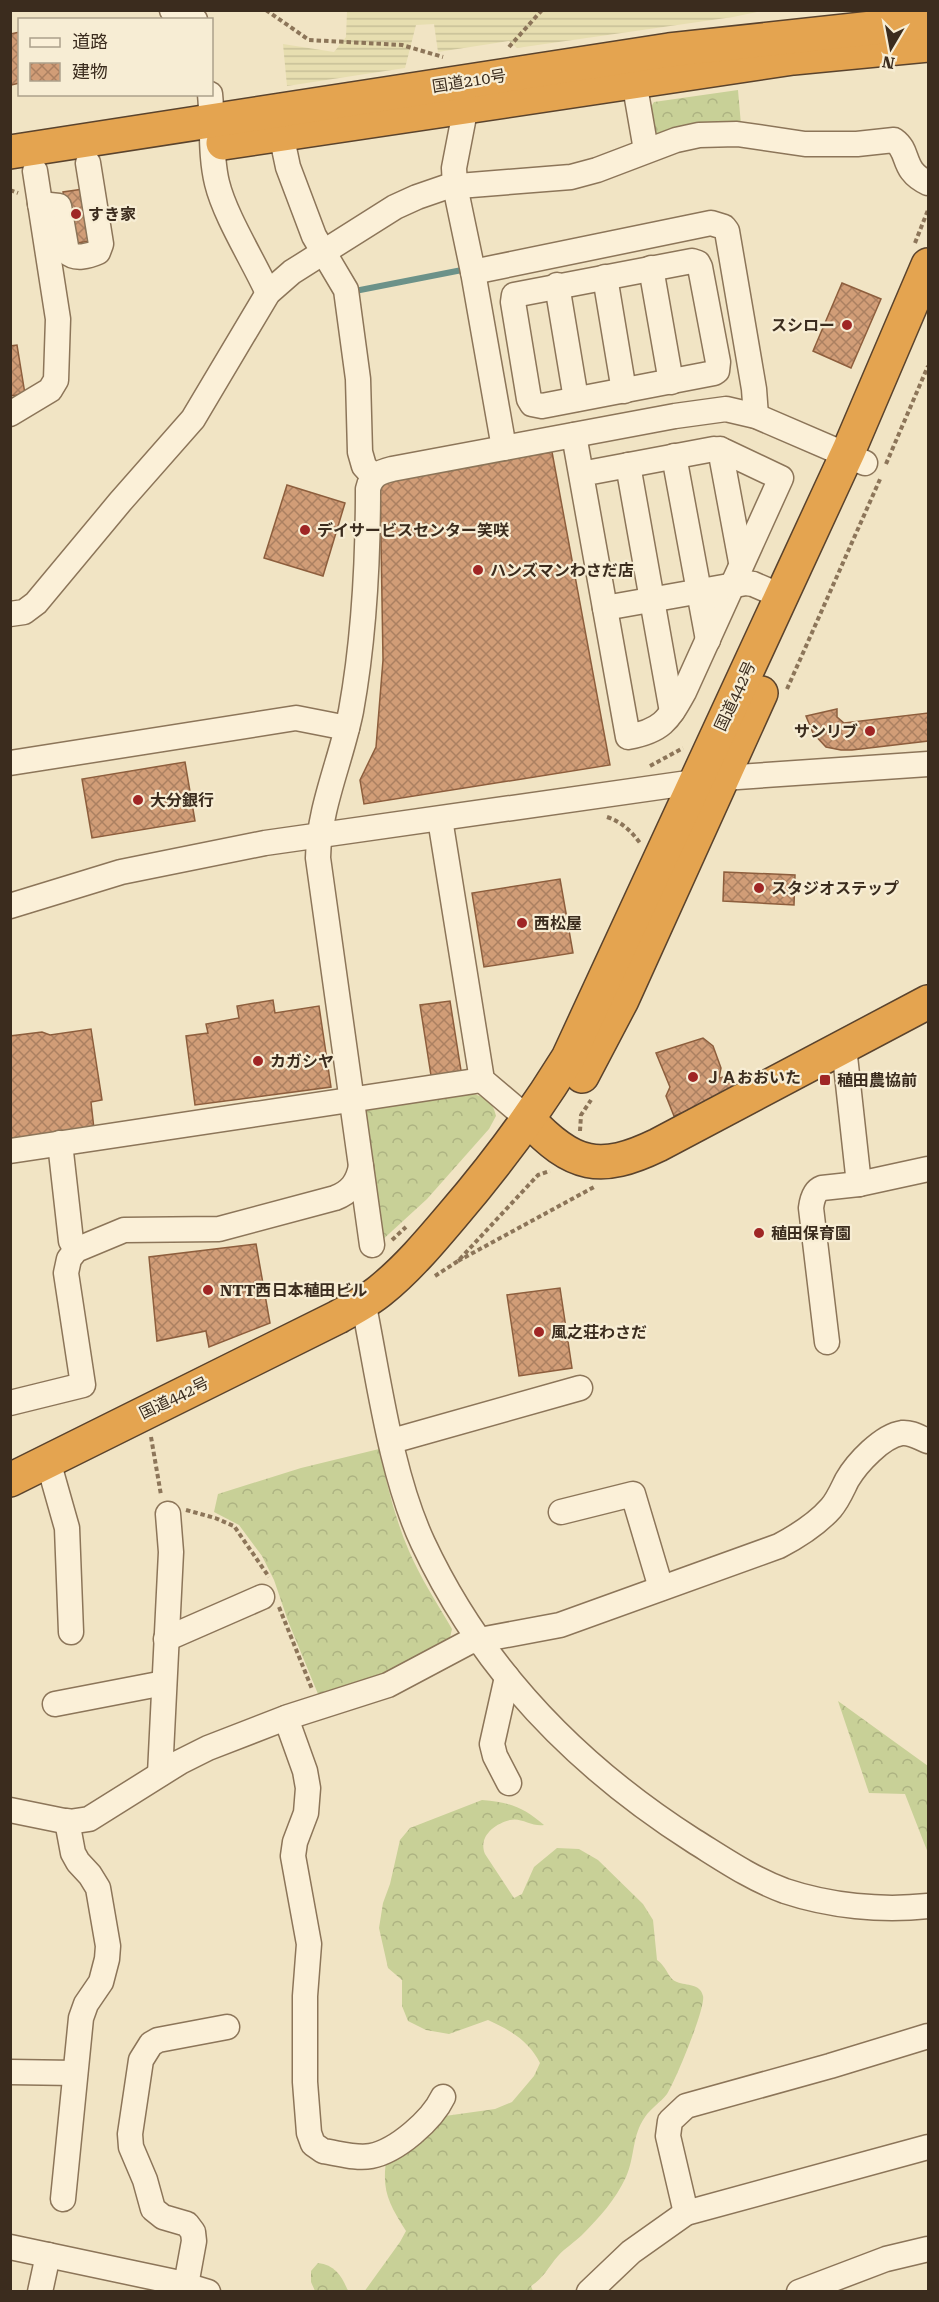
<svg xmlns="http://www.w3.org/2000/svg" width="939" height="2302" viewBox="0 0 939 2302" font-family="'Roboto Serif','Noto Sans JP',serif">
  <style>
    .farmland { fill: url(#farmland-rules) }
    .forest { fill: url(#forest-crowns) }
    .lines { fill: none; stroke-linecap: round; stroke-linejoin: round }
    .stream { stroke: #6c9289; stroke-width: 6 }
    .building { fill: url(#building-cross-hatch); stroke: #8d5e3d; stroke-width: 1.5 }
    .minor-casing { stroke: #8c7559; stroke-width: 27 }
    .highway-casing { stroke: #5a432d; stroke-width: 36 }
    .path { stroke: #8c7559; stroke-width: 4; stroke-dasharray: 4.5 3; stroke-linecap: butt }
    .minor { stroke: #fbf0d8; stroke-width: 24 }
    .highway { stroke: #e4a450; stroke-width: 33 }
    .poi-dot { fill: #9f2625; stroke: #f7edd4; stroke-width: 2 }
    .labels { text-anchor: middle; dominant-baseline: central; stroke-width: 4.5; stroke-linejoin: round; paint-order: stroke }
    .street-label { font-size: 16px; fill: #3b2c1e; stroke: #f7edd4 }
    .poi-label { font-size: 16px; font-weight: bold; fill: #3b2c1e; stroke: #f7edd4; text-anchor: start }
  </style>
  <defs>
    <pattern id="farmland-rules" width="6" height="5" patternUnits="userSpaceOnUse" patternTransform="scale(1.5)"><rect width="6" height="5" fill="#e7deb0"/><path d="M0 2.5h6" fill="none" stroke="#c7bf97"/></pattern>
    <pattern id="forest-crowns" width="20" height="18" patternUnits="userSpaceOnUse" patternTransform="scale(1.5)"><rect width="20" height="18" fill="#c8d097"/><path d="M2 6a3 3 0 1 1 6 0M12 15a3 3 0 1 1 6 0" fill="none" stroke="#adb382"/></pattern>
    <pattern id="building-cross-hatch" width="8" height="8" patternUnits="userSpaceOnUse" patternTransform="scale(1.5)"><rect width="8" height="8" fill="#d19d77"/><path d="M0 0l8 8M0 8l8-8" fill="none" stroke="#ab8061"/></pattern>
  </defs>
  <rect width="100%" height="100%" fill="#f1e4c4"/>
  <!-- farmland -->
  <polygon class="farmland" points="347,11 347,10 762,11 733,17 517,48 509,41 438,52 434,24 416,25 405,68 287,86 283,44 334,52 346,37"/>
  <!-- forest -->
  <g class="forest">
    <polygon points="738,90 741,125 661,136 653,131 649,110 654,102"/>
    <path d="M468 1093C483 1096 492 1099 496 1116L489 1129 427 1199 379 1243 361 1121 368 1108Z"/>
    <path d="M379 1449C387 1484 395 1519 409 1551 421 1579 437 1603 452 1629L449 1642 394 1676 324 1697 318 1694 288 1621 274 1580 262 1556 239 1525 214 1512 218 1494 301 1468Z"/>
    <polygon points="838,1701 928,1766 928,1853 905,1794 869,1793"/>
    <path d="M482 1800C509 1802 523 1807 544 1825 532 1827 521 1817 510 1820 494 1824 478 1837 485 1854L514 1898 522 1894 534 1867 557 1848 579 1849 598 1860 643 1904 653 1920 657 1960C668 1968 668 1979 677 1982 687 1986 700 1983 703 1996 706 2007 675 2082 667 2094 660 2103 651 2108 645 2117 632 2135 635 2157 626 2177 616 2199 599 2218 582 2235 575 2242 565 2248 558 2256 549 2266 543 2279 531 2286L533 2291 364 2292 400 2242 406 2231C388 2202 381 2190 387 2155L445 2116 495 2109 512 2102 534 2076 540 2063C529 2041 510 2030 488 2020L449 2034 426 2030 408 2021 402 2006V1980L388 1968 379 1928 383 1903 390 1884 400 1840 410 1828Z"/>
    <path d="M318 2263C335 2265 342 2276 348 2291H315L311 2282V2271Z"/>
  </g>
  <g class="lines">
    <!-- stream -->
    <polyline class="stream" points="353,287 355,291 462,270"/>
  </g>
  <!-- building -->
  <g class="building">
    <polygon points="20,32 20,83 11,85 10,34"/>
    <polygon points="83,189 90,241 77,243 70,238 63,192"/>
    <polygon points="842,283 881,299 851,368 813,351"/>
    <polygon points="17,345 25,394 10,396 10,346"/>
    <polygon points="552,452 610,765 364,804 360,780 376,747 383,660 380,481"/>
    <polygon points="287,485 345,503 323,576 264,558"/>
    <polygon points="837,709 837,717 844,723 928,713 928,741 852,750 841,750 826,747 813,733 806,716"/>
    <polygon points="185,762 195,821 92,838 82,779"/>
    <polygon points="724,872 795,875 794,905 723,901"/>
    <polygon points="560,879 573,953 484,967 472,893"/>
    <polygon points="273,1000 275,1013 319,1006 331,1087 195,1105 186,1036 208,1033 206,1024 239,1018 237,1006"/>
    <polygon points="450,1001 462,1077 432,1082 420,1005"/>
    <polygon points="91,1029 102,1100 91,1102 94,1129 10,1141 10,1036 42,1032 50,1035"/>
    <polygon points="703,1038 713,1046 721,1068 719,1078 728,1076 736,1093 674,1116 666,1096 670,1087 656,1053"/>
    <polygon points="256,1244 270,1323 209,1347 206,1331 157,1341 149,1257"/>
    <polygon points="560,1288 572,1368 519,1376 507,1295"/>
  </g>
  <g class="lines">
    <!-- minor casing -->
    <g class="minor-casing">
      <g id="minor">
        <polyline points="172,10 195,20"/>
        <polyline points="634,81 646,150"/>
        <path d="M210 94C213 123 210 155 217 183 225 216 253 260 268 293"/>
        <polyline points="466,106 454,168 455,186 473,272 504,448"/>
        <polyline points="281,134 288,167 314,236 346,290 358,379 360,452 364,466 373,476"/>
        <path d="M40 204 59 206 67 252C75 260 89 256 98 252L101 244 88 163"/>
        <polygon points="692,261 698,263 700,267 718,362 717,371 714,373 542,406 532,404 529,399 513,302 514,295"/>
        <polyline points="651,268 671,382"/>
        <polyline points="473,272 711,223 724,227 727,231 754,389 756,416"/>
        <polyline points="605,277 624,391"/>
        <polyline points="557,285 576,399"/>
        <polyline points="10,414 50,390 56,380 58,319 35,171"/>
        <path d="M574 435 628 737C661 731 668 721 684 692L781 478 724 451 714 449 581 474"/>
        <polyline points="720,449 741,562"/>
        <polyline points="674,456 708,640"/>
        <polyline points="628,465 672,712"/>
        <polyline points="605,608 746,583 753,584 781,596"/>
        <path d="M10 614 24 612 36 603 120 502 193 419 268 293 292 272 395 207 417 197 446 187 571 177 597 170 676 140 699 135 737 134 805 144H857L894 140C911 152 900 170 928 183"/>
        <polyline points="10,763 296,718 347,728"/>
        <polyline points="440,819 482,1080 528,1119"/>
        <polyline points="10,906 121,872 265,843 723,778 928,764"/>
        <polyline points="844,1047 859,1184"/>
        <polyline points="60,1143 71,1241 76,1250"/>
        <polyline points="10,1151 482,1080"/>
        <path d="M372 1245 318 858C319 807 341 761 351 711 364 639 368 562 368 489 371 475 380 472 392 469L675 416 726 409 756 416 865 463"/>
        <path d="M364 1306C379 1381 391 1475 423 1543 482 1669 578 1767 694 1841 723 1859 752 1879 785 1891 830 1906 881 1911 928 1906"/>
        <path d="M827 1342 811 1208C812 1200 814 1191 822 1188L859 1184 928 1169"/>
        <path d="M10 1403 83 1385 66 1273 69 1259 76 1250 124 1230 219 1229 335 1198C351 1192 358 1182 361 1166"/>
        <polyline points="392,1441 580,1388"/>
        <polyline points="48,1461 67,1528 71,1632"/>
        <polyline points="561,1512 633,1494 661,1588"/>
        <polyline points="166,1639 262,1597"/>
        <polyline points="507,1677 492,1744 495,1756 509,1783"/>
        <polyline points="55,1704 164,1683"/>
        <path d="M286 1718 305 1771 308 1788 306 1813 295 1842 293 1856 309 1944 305 1996V2082L309 2133 313 2144 323 2151C338 2153 356 2159 371 2156 397 2151 432 2120 443 2097"/>
        <polyline points="160,1774 171,1552 168,1514"/>
        <path d="M10 1810 69 1822 89 1819 180 1762 208 1748 288 1717 388 1685 469 1642 560 1625 779 1546C798 1536 817 1524 831 1508 838 1500 842 1490 847 1480 857 1463 882 1436 902 1433 911 1432 920 1438 928 1441"/>
        <polyline points="10,2072 75,2073"/>
        <polyline points="63,2199 81,2018 86,2004 101,1982 107,1959 108,1946 98,1888 90,1875 78,1862 73,1853 67,1821"/>
        <polyline points="686,2213 668,2136 670,2121 686,2106 830,2066 928,2036"/>
        <polyline points="10,2247 175,2282 208,2292"/>
        <polyline points="186,2285 194,2241 193,2232 187,2224 163,2217 153,2209 145,2180 131,2147 130,2134 141,2060 151,2044 158,2040 227,2027"/>
        <polyline points="40,2292 48,2255"/>
        <polyline points="589,2292 631,2252 686,2213 928,2147"/>
        <polyline points="799,2292 886,2259 928,2249"/>
      </g>
    </g>
    <!-- highway casing -->
    <g class="highway-casing">
      <g id="highway">
        <polyline points="223,143 793,58 928,45"/>
        <polyline points="10,152 669,50 928,22"/>
        <polyline points="582,1076 622,1000 761,693"/>
        <path d="M528 1119C573 1167 600 1173 658 1145L928 1002"/>
        <path d="M10 1480 338 1317C352 1309 368 1301 381 1290 407 1269 429 1243 451 1217 494 1167 533 1115 568 1058L849 450 928 265"/>
      </g>
    </g>
    <!-- path -->
    <g class="path">
      <polyline points="266,10 309,40 402,45 443,57"/>
      <polyline points="509,47 542,10"/>
      <polyline points="10,190 18,193"/>
      <polyline points="915,243 928,210"/>
      <polyline points="886,464 928,366"/>
      <polyline points="787,689 881,477"/>
      <polyline points="650,766 683,748"/>
      <path d="M607 817C622 822 631 831 640 843"/>
      <polyline points="580,1131 581,1115 591,1100"/>
      <polyline points="392,1240 406,1227"/>
      <polyline points="458,1261 594,1187"/>
      <polyline points="435,1276 458,1261 538,1175 550,1171"/>
      <polyline points="151,1437 161,1495"/>
      <polyline points="186,1510 215,1518 234,1526 269,1577"/>
      <polyline points="279,1607 312,1689"/>
    </g>
    <!-- minor -->
    <use href="#minor" class="minor"/>
    <!-- highway -->
    <use href="#highway" class="highway"/>
  </g>
  <!-- markers -->
  <g class="poi-dot">
    <circle cx="76" cy="214" r="6"/>
    <circle cx="847" cy="325" r="6"/>
    <circle cx="305" cy="530" r="6"/>
    <circle cx="478" cy="570" r="6"/>
    <circle cx="870" cy="731" r="6"/>
    <circle cx="138" cy="800" r="6"/>
    <circle cx="759" cy="888" r="6"/>
    <circle cx="522" cy="923" r="6"/>
    <circle cx="258" cy="1061" r="6"/>
    <circle cx="693" cy="1077" r="6"/>
    <rect x="819" y="1074" width="12" height="12" rx="3"/>
    <circle cx="759" cy="1233" r="6"/>
    <circle cx="208" cy="1290" r="6"/>
    <circle cx="539" cy="1332" r="6"/>
  </g>
  <g class="labels">
    <!-- street labels -->
    <g class="street-label">
      <text transform="translate(469 81) rotate(-9)">国道210号</text>
      <text transform="translate(735 696) rotate(-65)">国道442号</text>
      <text transform="translate(174 1398) rotate(-26)">国道442号</text>
    </g>
    <!-- poi labels -->
    <g class="poi-label">
      <text x="88" y="214">すき家</text>
      <text x="835" y="325" text-anchor="end">スシロー</text>
      <text x="317" y="530">デイサービスセンター笑咲</text>
      <text x="490" y="570">ハンズマンわさだ店</text>
      <text x="858" y="731" text-anchor="end">サンリブ</text>
      <text x="150" y="800">大分銀行</text>
      <text x="771" y="888">スタジオステップ</text>
      <text x="534" y="923">西松屋</text>
      <text x="270" y="1061">カガシヤ</text>
      <text x="705" y="1077">ＪＡおおいた</text>
      <text x="837" y="1080">稙田農協前</text>
      <text x="771" y="1233">稙田保育園</text>
      <text x="220" y="1290">NTT西日本稙田ビル</text>
      <text x="551" y="1332">風之荘わさだ</text>
    </g>
  </g>
  <!-- border -->
  <rect width="939" height="2302" fill="none" stroke="#3b2c1e" stroke-width="24"/>
  <!-- legend -->
  <rect x="18" y="18" width="195" height="78" fill="#f7edd4" stroke="#aca08b" stroke-width="1.5"/>
  <rect x="30" y="38" width="30" height="9" fill="#fbf0d8" stroke="#aca08b" stroke-width="1.5"/>
  <text x="72" y="48" font-size="18" fill="#3b2c1e">道路</text>
  <rect x="30" y="63" width="30" height="18" fill="url(#building-cross-hatch)" stroke="#aca08b" stroke-width="1.5"/>
  <text x="72" y="78" font-size="18" fill="#3b2c1e">建物</text>
  <!-- north arrow -->
  <g transform="translate(891 48) rotate(190)" stroke="#f7edd4" stroke-width="4.5" paint-order="stroke">
  <path d="M0-4.5L10 22L0 15L-10 22Z" fill="#3b2c1e"/>
  <text y="-9" font-size="16" font-weight="bold" text-anchor="middle" fill="#3b2c1e">N</text>
  </g>
</svg>
